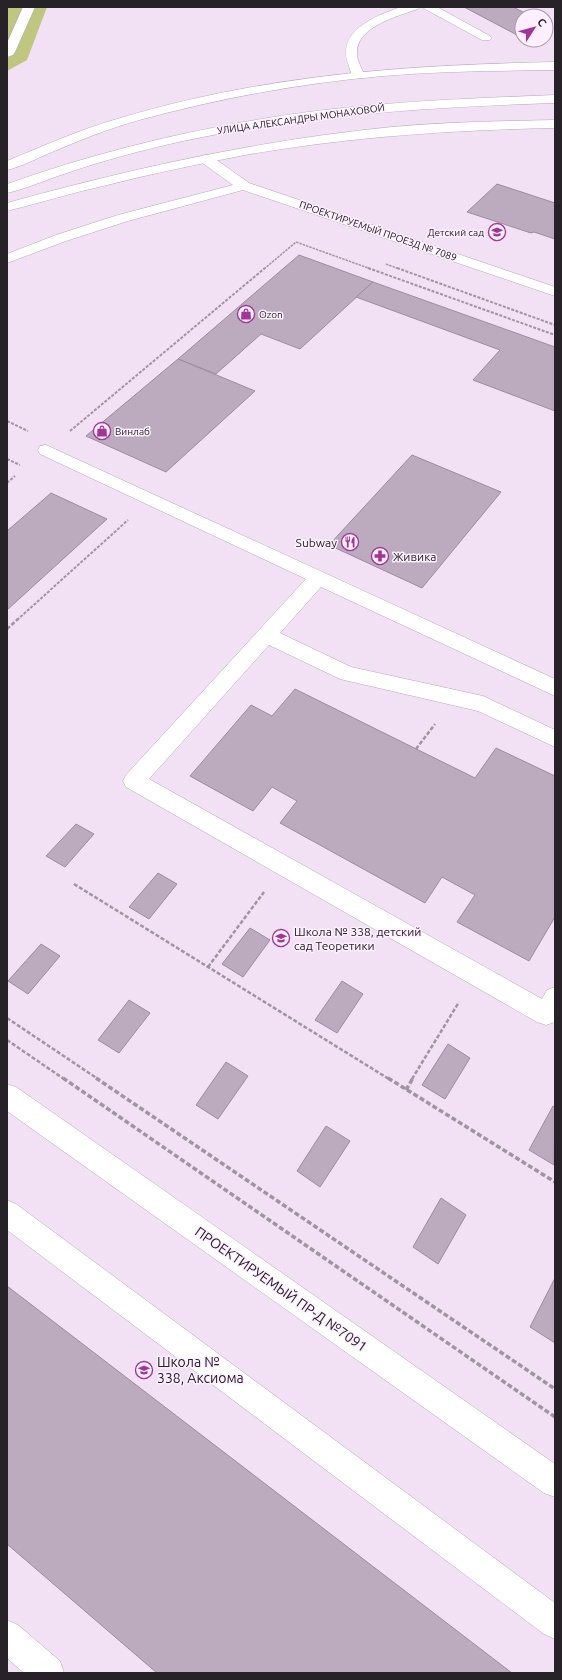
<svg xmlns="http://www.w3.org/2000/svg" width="562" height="1680" viewBox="0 0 562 1680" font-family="Ubuntu,sans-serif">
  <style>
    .green { fill: #bfc67d }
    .building { fill: #bcabbe; stroke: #9c8c9e }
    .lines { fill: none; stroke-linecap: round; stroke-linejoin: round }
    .minor-casing { stroke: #b8a7b9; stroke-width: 1 }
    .major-casing { stroke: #b8a7b9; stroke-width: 1 }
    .path-far3 { stroke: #a194a2; stroke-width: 1.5; stroke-dasharray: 2.5 1; stroke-linecap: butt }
    .path-far2 { stroke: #a194a2; stroke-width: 2; stroke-dasharray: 3 1.5; stroke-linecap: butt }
    .path-far1 { stroke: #a194a2; stroke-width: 2.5; stroke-dasharray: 4 2; stroke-linecap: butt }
    .path { stroke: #a194a2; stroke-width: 3.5; stroke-dasharray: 5 2.5; stroke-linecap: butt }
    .minor { fill: #fff; fill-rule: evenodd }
    .major { fill: #fff; fill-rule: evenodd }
    .labels { text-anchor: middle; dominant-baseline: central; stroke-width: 3; stroke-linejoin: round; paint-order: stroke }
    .far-street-label { font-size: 10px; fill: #272128; stroke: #fdefff }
    .far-poi-label { font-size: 10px; fill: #272128; stroke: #fdefff; text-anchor: start }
    .poi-label { font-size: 12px; fill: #272128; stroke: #fdefff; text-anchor: start }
    .near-street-label { font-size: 14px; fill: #272128; stroke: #fdefff }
    .near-poi-label { font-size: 14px; fill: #272128; stroke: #fdefff; text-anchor: start }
  </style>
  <rect width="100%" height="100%" fill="#f2e0f4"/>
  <!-- green -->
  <polygon class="green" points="7,7 47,7 27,60 7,71"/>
  <!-- building -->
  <g class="building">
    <polygon points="464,7 513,7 531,16 522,16 522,34 517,35"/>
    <polygon points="497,184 555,203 555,239 534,232 531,233 467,212"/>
    <polygon points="299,255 373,282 300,349 261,334 216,374 178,359"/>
    <polygon points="373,282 555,347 555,411 473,380 500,350 356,297"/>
    <polygon points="178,359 255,391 166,472 86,436"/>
    <polygon points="412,455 501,492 422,588 329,545"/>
    <polygon points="51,493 107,519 7,610 7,531"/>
    <polygon points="295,689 475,778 496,748 555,776 555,917 529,961 457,922 475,895 442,877 425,903 280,823 297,801 272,787 253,811 190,776 251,705 272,716"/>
    <polygon points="76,824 94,834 65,867 46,856"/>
    <polygon points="158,873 177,884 149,919 129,907"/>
    <polygon points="250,928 270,940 243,977 222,964"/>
    <polygon points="41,944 60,956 28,994 8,981"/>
    <polygon points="342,981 363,994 337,1033 315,1020"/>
    <polygon points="129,1000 150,1013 119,1053 98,1040"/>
    <polygon points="448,1044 470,1058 445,1099 422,1085"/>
    <polygon points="226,1062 248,1076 218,1119 196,1105"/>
    <polygon points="553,1106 555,1107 554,1165 529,1150"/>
    <polygon points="326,1126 350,1141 320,1187 297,1171"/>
    <polygon points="441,1198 466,1215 438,1264 413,1247"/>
    <polygon points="555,1278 555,1343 530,1327"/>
    <polygon points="7,1286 512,1673 157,1673 7,1544"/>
  </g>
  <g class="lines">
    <!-- minor casing -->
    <g class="minor-casing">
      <g id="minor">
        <polygon points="23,7 35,7 15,52 13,55 7,57 7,43"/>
        <path d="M401 7H420L418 9C398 16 355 27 357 54 357 61 362 68 364 75L362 78H354C351 74 350 70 349 66 335 31 375 16 401 7Z"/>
        <polygon points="423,7 437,7 490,36 492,38 490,40 482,40 425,9"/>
        <polygon points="206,155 211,156 249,183 555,287 555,296 243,190 128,221 66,241 7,263 7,254 56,235 118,215 233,185 201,162 199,159 201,156"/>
        <polygon points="46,445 555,679 555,696 321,587 280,633 351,667 483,696 555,730 555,747 478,711 340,679 269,645 149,779 542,999 547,990 555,987 555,1022 546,1025 537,1022 126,787 123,781 126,775 306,579 40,454 38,450 40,446"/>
        <polygon points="7,1084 16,1087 555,1464 555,1497 544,1493 7,1111"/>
        <polygon points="7,1200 16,1204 555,1603 555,1639 544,1634 7,1230"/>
        <polygon points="7,1620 18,1625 60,1661 64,1673 24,1673 7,1658"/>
      </g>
    </g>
    <!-- major casing -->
    <g class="major-casing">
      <g id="major">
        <path d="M555 62V70C498 71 440 71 383 76 302 83 221 98 143 119 113 127 85 138 57 150 41 156 24 166 7 170V161C43 146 79 130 117 119 263 75 403 65 555 62Z"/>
        <path d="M555 95V103C430 107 306 115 183 141 142 150 101 161 61 175 43 181 25 189 7 193V184C86 156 167 135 250 121 351 103 453 99 555 95Z"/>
        <path d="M555 120V128C451 130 348 137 245 155 198 164 150 174 103 186 71 193 39 203 7 211V203C133 168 261 140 392 127 446 122 501 121 555 120Z"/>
      </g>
    </g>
    <!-- path-far3 -->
    <g class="path-far3">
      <polyline points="386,264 399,269"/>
      <polyline points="264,269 296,242 371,269"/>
    </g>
    <!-- path-far2 -->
    <g class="path-far2">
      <polyline points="368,268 555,335"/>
      <polyline points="397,268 555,325"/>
      <polyline points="7,421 28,431"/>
      <polyline points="70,431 265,268"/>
      <polyline points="7,459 20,465"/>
      <polyline points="7,483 15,476"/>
      <polyline points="17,620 128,520"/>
    </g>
    <!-- path-far1 -->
    <g class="path-far1">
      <polyline points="7,629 18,619"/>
      <polyline points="416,749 435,724"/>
      <polyline points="74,884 389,1079"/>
      <polyline points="208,967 264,892"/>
      <polyline points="7,1018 98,1079"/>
      <polyline points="7,1040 64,1079"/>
      <polyline points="412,1079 459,1002"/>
    </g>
    <!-- path -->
    <g class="path">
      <polyline points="63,1078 555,1417"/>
      <polyline points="96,1078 555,1389"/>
      <polyline points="388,1078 555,1182"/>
      <polyline points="406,1090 413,1078"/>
    </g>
    <!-- minor -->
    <use href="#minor" class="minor"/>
    <!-- major -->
    <use href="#major" class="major"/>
  </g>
  <!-- icons -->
  <defs>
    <g id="school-ring" transform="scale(0.9)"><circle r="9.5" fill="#fdefff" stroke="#a13697" stroke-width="1.5"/><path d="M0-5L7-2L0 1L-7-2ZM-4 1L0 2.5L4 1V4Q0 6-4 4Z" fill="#a13697"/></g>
    <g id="shop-ring" transform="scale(0.9)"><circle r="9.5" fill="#fdefff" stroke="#a13697" stroke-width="1.5"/><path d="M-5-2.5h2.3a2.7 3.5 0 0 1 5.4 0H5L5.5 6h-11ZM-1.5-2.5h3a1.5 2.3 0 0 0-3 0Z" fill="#a13697"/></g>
    <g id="restaurant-ring" transform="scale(0.9)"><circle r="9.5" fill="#fdefff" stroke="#a13697" stroke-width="1.5"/><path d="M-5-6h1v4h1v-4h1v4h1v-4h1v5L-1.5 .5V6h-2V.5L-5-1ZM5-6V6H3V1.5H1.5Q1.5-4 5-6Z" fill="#a13697"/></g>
    <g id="pharmacy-ring" transform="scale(0.9)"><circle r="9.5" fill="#fdefff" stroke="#a13697" stroke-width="1.5"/><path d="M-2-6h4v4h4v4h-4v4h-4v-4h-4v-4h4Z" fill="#a13697"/></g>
  </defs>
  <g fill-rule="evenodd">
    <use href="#school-ring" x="497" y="232"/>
    <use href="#shop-ring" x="246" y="314"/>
    <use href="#shop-ring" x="102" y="431"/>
    <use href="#restaurant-ring" x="350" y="542"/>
    <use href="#pharmacy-ring" x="380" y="556"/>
    <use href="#school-ring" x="281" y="938"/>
    <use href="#school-ring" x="144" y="1370"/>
  </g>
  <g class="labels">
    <!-- far-street labels -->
    <g class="far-street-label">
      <text transform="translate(301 119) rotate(-8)">УЛИЦА АЛЕКСАНДРЫ МОНАХОВОЙ</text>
      <text transform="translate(378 231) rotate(19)">ПРОЕКТИРУЕМЫЙ ПРОЕЗД № 7089</text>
    </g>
    <!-- far-poi labels -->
    <g class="far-poi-label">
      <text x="484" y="232" text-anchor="end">Детский сад</text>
      <text x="259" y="314">Ozon</text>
      <text x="115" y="431">Винлаб</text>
    </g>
    <!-- poi labels -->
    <g class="poi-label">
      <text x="337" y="542" text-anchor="end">Subway</text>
      <text x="393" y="556">Живика</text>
      <text x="294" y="931">Школа № 338, детский<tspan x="294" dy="14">сад Теоретики</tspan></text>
    </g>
    <!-- near-street labels -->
    <g class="near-street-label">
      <text transform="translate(281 1289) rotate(35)">ПРОЕКТИРУЕМЫЙ ПР-Д №7091</text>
    </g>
    <!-- near-poi labels -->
    <g class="near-poi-label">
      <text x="157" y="1362">Школа №<tspan x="157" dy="16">338, Аксиома</tspan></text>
    </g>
  </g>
  <!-- border -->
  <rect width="562" height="1680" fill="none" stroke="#272128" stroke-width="16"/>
  <!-- north arrow -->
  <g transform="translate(534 28) rotate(54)"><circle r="19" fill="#fdefff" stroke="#a79da9"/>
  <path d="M0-3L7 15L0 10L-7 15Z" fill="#a13697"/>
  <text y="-6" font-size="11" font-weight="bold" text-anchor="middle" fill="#272128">С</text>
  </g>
</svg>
